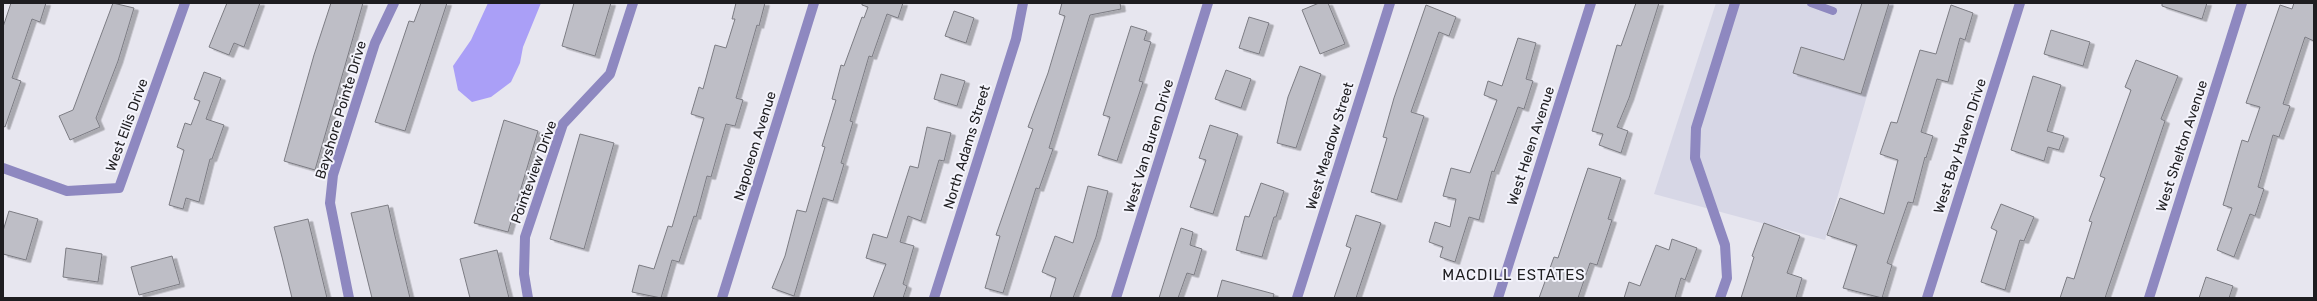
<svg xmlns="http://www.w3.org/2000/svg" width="2317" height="301" viewBox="0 0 2317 301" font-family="Rubik,sans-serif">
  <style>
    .built { fill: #d7d7e6 }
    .water { fill: #aa9ff7 }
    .building { fill: #bebec6; stroke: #7c7c83; filter: url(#shadow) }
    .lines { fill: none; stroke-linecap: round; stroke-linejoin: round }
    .service { stroke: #8e88c0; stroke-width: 8 }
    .minor { stroke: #8e88c0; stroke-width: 10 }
    .labels { text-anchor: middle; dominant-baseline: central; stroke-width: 4; stroke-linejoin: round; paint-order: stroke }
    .street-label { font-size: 14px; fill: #1e1d20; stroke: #f4f4fc }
    .neighbourhood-label { font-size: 15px; letter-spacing: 1px; fill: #1e1d20; stroke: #f4f4fc }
  </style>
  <defs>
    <filter id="shadow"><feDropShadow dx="4.5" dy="2.5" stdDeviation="0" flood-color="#0004"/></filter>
  </defs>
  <rect width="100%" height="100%" fill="#e7e6ef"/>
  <!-- built -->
  <polygon class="built" points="1716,3 1894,3 1825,240 1654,194"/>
  <!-- water -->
  <polygon class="water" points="488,3 541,3 523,47 520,63 511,82 491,97 472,102 458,90 453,66 471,40"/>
  <!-- building -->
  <g class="building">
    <polygon points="11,3 46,3 40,22 32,19 12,78 21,81 5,127 3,126 3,27"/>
    <polygon points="113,3 134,8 118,61 96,118 100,127 70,140 59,116 73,110"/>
    <polygon points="227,3 260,3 244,47 234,43 229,55 209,47"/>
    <polygon points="331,3 363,3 315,170 284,161 314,55"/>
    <polygon points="421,3 447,3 405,131 375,122 409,21 414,22"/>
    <polygon points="574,3 611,3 595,56 562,46"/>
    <polygon points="736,3 765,3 759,26 757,25 736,98 743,100 735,126 726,124 711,177 707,176 696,217 694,216 679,262 672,260 661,298 632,292 639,265 654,269 668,226 672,227 704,118 691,114 699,87 703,89 715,45 726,48 735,19 732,19"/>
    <polygon points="862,3 903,3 898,18 887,14 872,57 869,56 850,121 853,122 841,163 844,164 833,201 823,198 794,296 772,288 785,256 797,210 806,212 825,147 822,146 836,100 832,99 841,65 844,66 862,17 864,18 868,7 862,5"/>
    <polygon points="1062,3 1120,3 1121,9 1090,15 1049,148 1053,149 1039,189 1036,188 1003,293 985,288 1000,236 996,235 1033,129 1028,127 1048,73 1065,16 1059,14"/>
    <polygon points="1319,3 1328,3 1345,44 1320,54 1302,10"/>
    <polygon points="1636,3 1659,3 1629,98 1617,127 1628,131 1621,153 1599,145 1603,134 1592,131 1617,45 1621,46"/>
    <polygon points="1862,3 1889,3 1861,94 1793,73 1801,47 1844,60"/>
    <polygon points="2162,3 2207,3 2202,19 2162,6"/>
    <polygon points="2294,3 2314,3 2314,41 2305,37 2283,104 2290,106 2279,137 2273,135 2258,187 2264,189 2255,216 2250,214 2234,257 2217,250 2232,208 2223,205 2242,140 2248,142 2260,107 2246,103 2280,5 2292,9"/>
    <polygon points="1426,5 1456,17 1449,36 1439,32 1411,112 1424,116 1397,200 1371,192 1387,138 1383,137 1394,98"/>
    <polygon points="1951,5 1973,13 1965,40 1960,38 1948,82 1937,79 1921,132 1933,136 1926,158 1925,157 1913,203 1908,202 1887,263 1892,265 1882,298 1843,288 1857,245 1827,235 1840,198 1884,214 1898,160 1880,154 1891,122 1897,123 1920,50 1936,54"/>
    <polygon points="954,11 974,18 966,43 945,36"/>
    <polygon points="1249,17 1269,23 1259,54 1239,48"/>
    <polygon points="1131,26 1147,31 1144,40 1151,42 1139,81 1143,82 1117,161 1098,155 1110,117 1103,115"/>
    <polygon points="2051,30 2090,42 2083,66 2044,54"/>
    <polygon points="1518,38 1536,43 1526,79 1533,81 1524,109 1518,107 1494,172 1492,171 1479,220 1469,217 1455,262 1440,257 1443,247 1429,242 1435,222 1450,227 1456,199 1443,196 1451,168 1470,173 1497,100 1484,95 1488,81 1502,86"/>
    <polygon points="2136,60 2178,76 2161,119 2165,121 2105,298 2060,298 2067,277 2074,279 2092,222 2089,221 2105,178 2100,176 2131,90 2125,87"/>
    <polygon points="1300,66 1321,74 1296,148 1277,143 1288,97"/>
    <polygon points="1226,70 1251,79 1241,108 1215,99"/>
    <polygon points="204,72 221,78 206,119 224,125 212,159 210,159 199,202 186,198 183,209 169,205 184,150 177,147 185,123 191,125 200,101 194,99"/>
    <polygon points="941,74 965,81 957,106 934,99"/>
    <polygon points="2033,76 2061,85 2047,131 2064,136 2059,150 2048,147 2044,161 2011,150"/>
    <polygon points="504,120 538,131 508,232 474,223"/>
    <polygon points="1210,125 1238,134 1213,214 1190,207 1206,160 1199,158"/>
    <polygon points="927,127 951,133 944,161 939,160 921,221 908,216 900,242 914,246 903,284 907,286 903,298 873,298 886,264 866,258 873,234 887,238 910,166 918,168"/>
    <polygon points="580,134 614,143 584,249 550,239"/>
    <polygon points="1588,168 1621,178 1608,219 1612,220 1597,265 1590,263 1578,298 1539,298 1554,257 1558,258"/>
    <polygon points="1261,183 1284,191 1276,217 1274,217 1262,257 1236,250 1245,216 1249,217"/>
    <polygon points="1088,186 1108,191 1096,237 1073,298 1050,298 1056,278 1042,272 1055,236 1073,243"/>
    <polygon points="2001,204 2034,217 2024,241 2020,240 2005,290 1981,282 1997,231 1991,228"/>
    <polygon points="388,205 395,236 410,298 372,298 369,286 351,213"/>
    <polygon points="9,211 38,219 26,260 3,254 3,231"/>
    <polygon points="1356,215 1381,223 1356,298 1334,298 1351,248 1346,246"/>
    <polygon points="308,219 320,269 327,298 292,298 282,257 274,227"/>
    <polygon points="1764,223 1800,236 1787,273 1802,278 1796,298 1741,298 1754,257 1752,256"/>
    <polygon points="1181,228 1193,232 1190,245 1202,249 1194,275 1187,273 1178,298 1159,298"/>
    <polygon points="1672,239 1697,248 1685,280 1681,278 1675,298 1624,298 1629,282 1640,286 1656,245 1669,250"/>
    <polygon points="66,248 102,254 98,282 63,277"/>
    <polygon points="497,250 509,298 470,298 460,259"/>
    <polygon points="172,256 180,284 139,295 131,267"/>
    <polygon points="2206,277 2233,286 2229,298 2199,298"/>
    <polygon points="1222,280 1274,294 1273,298 1217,298"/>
  </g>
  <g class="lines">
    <!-- service -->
    <polyline class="service" points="1811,3 1833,11"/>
    <!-- minor -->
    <g class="minor">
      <polyline points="3,168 67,191 119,188 185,3"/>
      <polyline points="349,298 330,203 333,175 375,43 394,3"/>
      <polyline points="528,298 524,274 525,237 563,124 610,74 633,3"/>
      <polyline points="722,298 814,3"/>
      <polyline points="934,298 1016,39 1023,3"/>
      <polyline points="1116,298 1208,3"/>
      <polyline points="1297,298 1390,3"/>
      <polyline points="1498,298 1591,3"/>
      <polyline points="1720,298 1727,278 1725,245 1695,158 1696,128 1735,3"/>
      <polyline points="1927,298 2020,3"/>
      <polyline points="2149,298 2242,3"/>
    </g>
  </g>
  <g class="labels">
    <!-- street labels -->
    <g class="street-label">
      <text transform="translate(341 110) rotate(-73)">Bayshore Pointe Drive</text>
      <text transform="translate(127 125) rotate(-70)">West Ellis Drive</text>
      <text transform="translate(755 146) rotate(-73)">Napoleon Avenue</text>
      <text transform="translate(1149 146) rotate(-73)">West Van Buren Drive</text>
      <text transform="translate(1330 146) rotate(-73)">West Meadow Street</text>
      <text transform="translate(1531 146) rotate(-72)">West Helen Avenue</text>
      <text transform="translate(1960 146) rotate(-72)">West Bay Haven Drive</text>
      <text transform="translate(2182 146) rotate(-72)">West Shelton Avenue</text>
      <text transform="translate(967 147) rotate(-73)">North Adams Street</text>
      <text transform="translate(534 172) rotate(-70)">Pointeview Drive</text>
    </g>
    <!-- neighbourhood labels -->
    <g class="neighbourhood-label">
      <text x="1514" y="275">MACDILL ESTATES</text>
    </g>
  </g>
  <!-- border -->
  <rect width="2317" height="301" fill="none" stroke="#1e1d20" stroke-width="8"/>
</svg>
